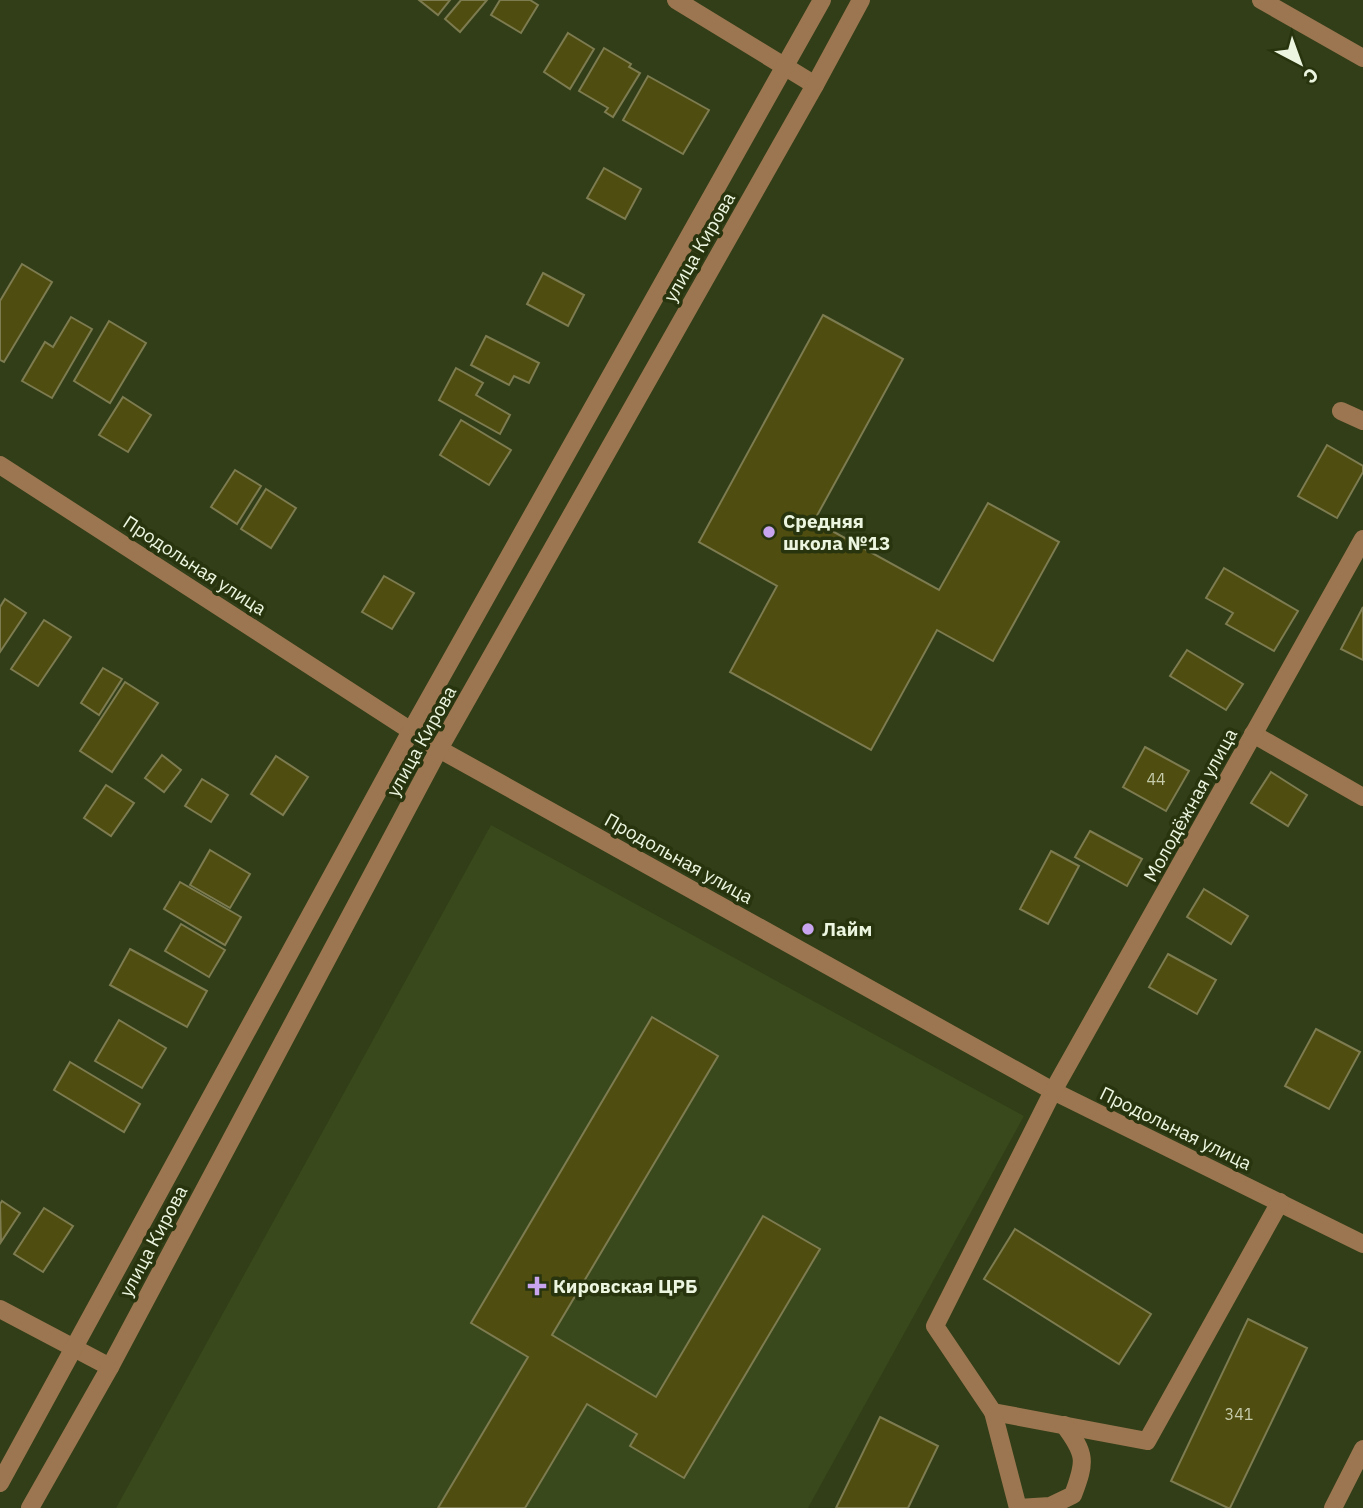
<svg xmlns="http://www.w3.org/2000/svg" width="1363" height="1508" viewBox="0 0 1363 1508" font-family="'IBM Plex Sans',sans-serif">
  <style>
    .built { fill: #39491b }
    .building { fill: #504d10; stroke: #7d7b50; stroke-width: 2 }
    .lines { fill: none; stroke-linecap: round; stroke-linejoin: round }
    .minor { stroke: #9c7650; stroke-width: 18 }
    .poi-dot { fill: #c8a5ee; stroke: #27340e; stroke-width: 2.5 }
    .labels { text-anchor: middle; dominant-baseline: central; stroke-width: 7; stroke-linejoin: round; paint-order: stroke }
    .number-label { font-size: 16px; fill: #c5cbab }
    .street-label { font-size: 19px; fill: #ecf5df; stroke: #27340e }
    .poi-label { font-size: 19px; font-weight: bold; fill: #ecf5df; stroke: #27340e; text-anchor: start }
  </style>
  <rect width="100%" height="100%" fill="#313e18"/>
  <!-- built -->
  <polygon class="built" points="491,825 1024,1116 808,1508 116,1508"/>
  <!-- building -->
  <g class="building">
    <polygon points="419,0 450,0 438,15"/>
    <polygon points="461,0 487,0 460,32 445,19"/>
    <polygon points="500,0 530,0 538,5 521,33 491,15"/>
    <polygon points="568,33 594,49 570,89 544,72"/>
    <polygon points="604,48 631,64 629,67 640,73 613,117 605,112 608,108 579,91"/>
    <polygon points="648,76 709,110 683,154 623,120"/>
    <polygon points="604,168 641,189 625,219 587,198"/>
    <polygon points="22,264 52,282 4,362 0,360 0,301"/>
    <polygon points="543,273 584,295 568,326 527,304"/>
    <polygon points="823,315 903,359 814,521 939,590 988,503 1059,542 993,661 937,630 871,750 730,672 777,586 699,542"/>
    <polygon points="71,317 92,329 52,398 22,381 45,342 53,347"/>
    <polygon points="109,321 146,343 110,403 74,381"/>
    <polygon points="486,336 539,363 529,383 514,376 509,385 471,365"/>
    <polygon points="456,368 483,383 476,395 510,415 500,434 439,400"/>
    <polygon points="123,397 151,415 128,452 99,435"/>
    <polygon points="461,420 511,450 489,485 440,455"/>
    <polygon points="1327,445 1363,466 1363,472 1337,518 1298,496"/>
    <polygon points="235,470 261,486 237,524 211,507"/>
    <polygon points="266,489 296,508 271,548 241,529"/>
    <polygon points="1224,568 1298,611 1274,651 1226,624 1233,613 1206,598"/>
    <polygon points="384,576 414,593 392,629 362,612"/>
    <polygon points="5,599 26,613 0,652 0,607"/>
    <polygon points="1363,607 1363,660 1341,649"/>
    <polygon points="44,620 71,637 38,686 11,669"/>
    <polygon points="1187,650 1243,684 1226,710 1170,676"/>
    <polygon points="103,668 122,679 99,715 81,703"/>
    <polygon points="125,682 158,703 112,772 80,751"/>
    <polygon points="1145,747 1189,771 1166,811 1123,787"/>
    <polygon points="162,755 181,770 164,792 145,778"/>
    <polygon points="276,756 308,777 283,815 251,794"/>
    <polygon points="1271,772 1307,795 1288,826 1251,803"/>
    <polygon points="202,779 228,795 211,822 185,806"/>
    <polygon points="106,785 134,803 111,836 84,818"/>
    <polygon points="1090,831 1142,859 1127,886 1075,857"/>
    <polygon points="210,850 250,874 230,908 190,885"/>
    <polygon points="1051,851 1079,866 1048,924 1020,909"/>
    <polygon points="180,882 241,917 225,945 164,909"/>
    <polygon points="1204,889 1248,916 1231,944 1187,917"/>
    <polygon points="181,924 225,950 209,977 165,951"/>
    <polygon points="130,949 207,991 187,1027 110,985"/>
    <polygon points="1168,954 1216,980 1197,1014 1149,987"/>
    <polygon points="652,1017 718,1056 552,1335 656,1397 763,1216 820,1249 684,1478 630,1446 637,1434 587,1404 525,1508 438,1508 528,1357 471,1323"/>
    <polygon points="119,1020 166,1048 142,1088 95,1061"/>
    <polygon points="1316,1029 1360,1052 1329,1109 1285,1086"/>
    <polygon points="70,1062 140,1104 124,1132 54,1090"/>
    <polygon points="2,1201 20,1213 1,1242 0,1204"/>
    <polygon points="44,1208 73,1226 43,1272 14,1254"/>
    <polygon points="1015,1229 1151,1314 1119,1364 984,1279"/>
    <polygon points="1248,1319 1307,1348 1230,1508 1228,1508 1171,1481"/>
    <polygon points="880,1417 938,1446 908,1508 836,1508"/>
  </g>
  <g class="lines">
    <!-- minor -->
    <g class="minor">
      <polyline points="676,0 815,85"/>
      <polyline points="1261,0 1363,58"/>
      <polyline points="1341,411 1363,421"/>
      <polyline points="0,465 439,749 1053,1091 1363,1244"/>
      <polyline points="1253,734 1363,797"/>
      <polyline points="0,1309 110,1367"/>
      <polyline points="993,1412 1147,1441 1280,1202"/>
      <polyline points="0,1483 412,729 822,0"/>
      <polyline points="30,1508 110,1367 439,749 815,85 861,0"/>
      <polyline points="1018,1508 993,1412 935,1326 1053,1091 1363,539"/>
      <path d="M1018 1508 1050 1506 1073 1495C1086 1461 1086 1454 1064 1425"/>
      <polyline points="1333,1508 1363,1449"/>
    </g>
  </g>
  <!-- markers -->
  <g class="poi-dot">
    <circle cx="769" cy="532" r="7"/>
    <circle cx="808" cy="929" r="7"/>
    <path d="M533.5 1275.5h7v7h7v7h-7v7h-7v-7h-7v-7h7z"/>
  </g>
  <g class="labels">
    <!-- number labels -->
    <g class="number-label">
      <text x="1156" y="779">44</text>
      <text x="1239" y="1414">341</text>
    </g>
    <!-- street labels -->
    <g class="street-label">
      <text transform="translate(699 247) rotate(-60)">улица Кирова</text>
      <text transform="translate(195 565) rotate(33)">Продольная улица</text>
      <text transform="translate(421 741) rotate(-61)">улица Кирова</text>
      <text transform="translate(1190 805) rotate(-61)">Молодёжная улица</text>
      <text transform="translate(679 858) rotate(29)">Продольная улица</text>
      <text transform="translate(1176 1128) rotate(26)">Продольная улица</text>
      <text transform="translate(153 1241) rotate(-62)">улица Кирова</text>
    </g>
    <!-- poi labels -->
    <g class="poi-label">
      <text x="783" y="521">Средняя<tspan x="783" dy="22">школа №13</tspan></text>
      <text x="822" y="929">Лайм</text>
      <text x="553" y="1286">Кировская ЦРБ</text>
    </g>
  </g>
  <!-- north arrow -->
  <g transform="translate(1300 63) rotate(139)" stroke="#27340e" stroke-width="5" paint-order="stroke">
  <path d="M0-5L12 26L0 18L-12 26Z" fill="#ecf5df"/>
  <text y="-10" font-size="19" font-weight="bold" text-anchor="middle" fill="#ecf5df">С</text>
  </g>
</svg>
